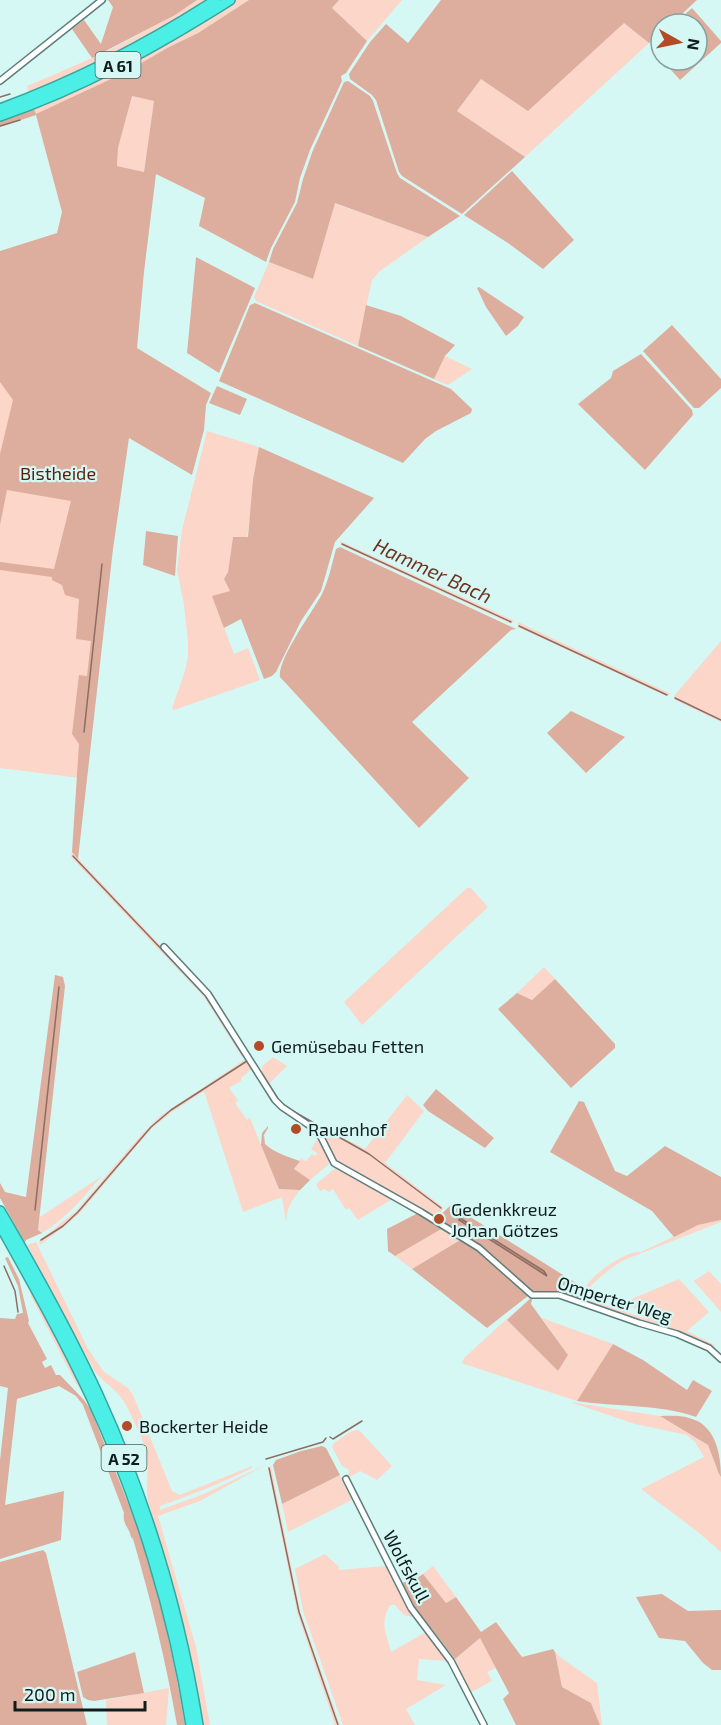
<svg xmlns="http://www.w3.org/2000/svg" width="721" height="1725" viewBox="0 0 721 1725" font-family="'Exo 2',sans-serif">
  <style>
    .green { fill: #fbd6c9 }
    .forest { fill: #ddae9e; fill-rule: evenodd }
    .water { fill: #be9080; stroke: #8a6e62; stroke-width: 1.5 }
    .lines { fill: none; stroke-linecap: round; stroke-linejoin: round }
    .stream { stroke: #8a6e62; stroke-width: 1.5 }
    .minor-casing { stroke: #5d7d7a; stroke-width: 8 }
    .motorway-casing { stroke: #36a69f; stroke-width: 12 }
    .minor { stroke: #fff; stroke-width: 5 }
    .motorway { stroke: #4befe6; stroke-width: 9 }
    .poi-dot { fill: #b34b26; stroke: #d6f8f5; stroke-width: 2 }
    .labels { text-anchor: middle; dominant-baseline: central; stroke-width: 4.5; stroke-linejoin: round; paint-order: stroke }
    .shield { fill: #d6f8f5; stroke: #4b5f5d; stroke-width: 1.5 }
    .shield-label { font-size: 16px; font-weight: bold; fill: #101d1c }
    .park-label { font-size: 18px; fill: #571e09; stroke: #d6f8f5 }
    .poi-label { font-size: 18px; fill: #101d1c; stroke: #d6f8f5; text-anchor: start }
    .street-label { font-size: 18px; fill: #101d1c; stroke: #d6f8f5 }
    .water-label { font-size: 20px; font-style: italic; fill: #6e321e; stroke: #d6f8f5 }
  </style>
  <rect width="100%" height="100%" fill="#d6f8f5"/>
  <!-- green -->
  <g class="green">
    <path d="M197 0H249L198 33 169 47 124 73 36 115 27 86C86 62 144 35 197 0Z"/>
    <polygon points="339,0 402,0 367,41 332,8"/>
    <polygon points="624,23 649,43 525,157 457,111 481,79"/>
    <polygon points="132,96 154,101 144,172 117,166 118,148"/>
    <polygon points="334,203 428,237 380,271 372,280 358,346 256,301 254,297 269,262 313,279"/>
    <polygon points="0,300 119,455 80,778 0,768"/>
    <polygon points="445,356 472,369 448,385 434,379"/>
    <polygon points="207,431 259,447 247,538 233,537 228,572 224,579 230,591 213,597 234,654 248,648 260,680 174,710 172,708 185,671 188,656 188,642 184,605 177,570 182,530"/>
    <polygon points="340,541 515,621 509,623 341,545"/>
    <polygon points="518,622 671,694 666,696 518,627"/>
    <polygon points="721,641 721,722 675,700 674,696"/>
    <polygon points="72,852 207,995 243,1052 242,1057 204,997 71,857"/>
    <polygon points="467,888 471,888 488,907 362,1025 344,1002"/>
    <polygon points="544,967 555,979 532,1000 517,993"/>
    <path d="M273 1057 287 1066 269 1084 282 1103 291 1109 330 1131 365 1149 407 1095 424 1111 385 1163 444 1208 436 1216H431L340 1163 334 1157 324 1141 328 1133 285 1107C276 1100 260 1077 262 1066Z"/>
    <path d="M244 1060 249 1061 253 1068 241 1078V1081L229 1088 238 1100 235 1103 247 1120 250 1118 279 1189 300 1190C291 1201 287 1208 286 1222L282 1197 243 1212 204 1091 172 1112 152 1128 79 1214 64 1227 40 1245 39 1241 76 1211 141 1135 159 1117Z"/>
    <polygon points="318,1138 329,1160 328,1165 310,1180 294,1169 302,1158 303,1160 306,1161 312,1154 315,1156 317,1153 311,1149"/>
    <polygon points="337,1167 394,1198 358,1220 349,1208 346,1210 333,1189 329,1192 324,1189 320,1191 316,1184"/>
    <path d="M102 1176C84 1196 66 1219 42 1233L38 1231 40 1217Z"/>
    <path d="M721 1220V1222L624 1260C605 1271 592 1284 577 1300 580 1296 582 1291 585 1287 594 1274 625 1250 641 1252L698 1225Z"/>
    <polygon points="443,1228 462,1239 412,1269 395,1256"/>
    <path d="M36 1242 88 1349 104 1372 128 1388 133 1395 172 1491 180 1495 252 1466V1468C222 1483 191 1495 160 1506V1510L204 1494 267 1464 200 1501 158 1516 196 1647 210 1725H203C196 1672 183 1619 168 1568 162 1546 153 1524 148 1502 145 1486 149 1472 147 1456 144 1441 133 1419 126 1405 119 1391 105 1384 95 1372L27 1245Z"/>
    <polygon points="709,1271 721,1284 721,1312 694,1281"/>
    <path d="M679 1279 709 1312 687 1331 715 1345 712 1348C690 1335 666 1329 641 1322 621 1316 602 1309 582 1302L584 1298 644 1318 627 1301Z"/>
    <polygon points="28,1282 44,1309 86,1394 81,1390 75,1382 31,1296"/>
    <polygon points="531,1297 507,1320 558,1371 568,1355 542,1318 613,1344 577,1401 464,1364 462,1362 465,1357"/>
    <polygon points="570,1402 660,1416 708,1445 719,1474 721,1477 721,1552 698,1532 641,1489 704,1457 695,1442 687,1435 635,1424"/>
    <polygon points="358,1430 362,1433 392,1466 377,1480 360,1471 348,1478 349,1470 342,1466 332,1447 334,1443 352,1431"/>
    <polygon points="271,1466 300,1611 340,1725 335,1725 297,1612 268,1468"/>
    <polygon points="340,1475 352,1500 288,1532 282,1504"/>
    <path d="M325 1554 339 1567V1570L386 1566 408 1611 413 1617 404 1615 395 1605H390C379 1625 387 1633 391 1652L426 1632 448 1661 419 1659 417 1680 446 1685 406 1709 415 1725H343L303 1611 295 1569Z"/>
    <polygon points="433,1566 456,1597 446,1603 423,1574"/>
    <polygon points="480,1638 496,1668 487,1672 492,1681 470,1693 453,1661"/>
    <polygon points="555,1652 560,1657 597,1683 602,1725 600,1725 591,1703 562,1687"/>
    <polygon points="169,1688 166,1725 107,1725 106,1700"/>
  </g>
  <!-- forest -->
  <g class="forest">
    <polygon points="108,0 197,0 175,15 92,58 72,29 84,20 101,44 113,7"/>
    <path d="M249 0H339L332 8 367 41 346 73 341 76 342 81 310 150 300 178 295 202 271 248 266 262 199 226 205 198 156 174 144 272 137 348 211 393 206 405 204 430 192 475 129 438 113 549 78 859 72 852 79 744 72 734 79 675 87 676 91 641 76 639 79 599 65 595 62 585 52 580V577L0 570V562L54 569 71 501 7 490 0 525V454L13 400 0 382V251L57 233 62 212 36 115 0 127V122L34 109 36 114 124 73 169 47 198 33ZM132 96 154 101 144 172 117 166 118 148Z"/>
    <polygon points="441,0 697,0 671,24 661,24 661,33 649,43 624,23 528,111 481,79 457,111 525,157 462,214 402,176 399,172 376,100 372,95 350,79 349,74 370,42 386,24 408,43"/>
    <polygon points="692,8 721,41 721,43 680,80 662,60 697,60 697,24 674,24"/>
    <polygon points="348,81 370,96 373,101 397,173 400,178 460,216 428,237 335,203 313,279 269,262 273,249 297,203 303,179 313,150 344,82"/>
    <polygon points="512,171 574,240 543,269 508,243 464,215"/>
    <polygon points="196,257 255,288 219,373 187,353"/>
    <polygon points="479,287 524,317 518,326 506,336 486,307 477,288"/>
    <polygon points="255,303 451,389 472,409 471,413 436,431 425,439 403,463 219,381 250,305"/>
    <polygon points="366,305 401,316 455,345 445,356 434,379 358,346"/>
    <polygon points="672,325 721,379 721,388 699,408 694,408 643,351"/>
    <polygon points="641,354 692,410 693,415 645,470 578,404 611,378 613,371"/>
    <polygon points="217,386 247,399 240,415 209,403"/>
    <polygon points="259,447 374,498 335,542 321,591 301,621 276,672 272,676 264,679 241,619 224,628 212,596 230,591 224,579 228,572 233,537 248,537 253,480"/>
    <polygon points="146,531 178,536 175,576 143,565"/>
    <path d="M340 547 516 629 511 630 412 722 469 778 419 828 280 677C277 660 313 611 322 594 329 580 332 563 336 549Z"/>
    <polygon points="571,711 625,737 586,773 547,733"/>
    <polygon points="55,975 63,977 65,986 38,1230 42,1233 26,1240 25,1243 0,1198 0,1183 5,1192 26,1197"/>
    <polygon points="555,979 615,1044 615,1048 571,1088 498,1009 517,993 532,1000"/>
    <polygon points="436,1089 494,1138 485,1148 428,1111 423,1105"/>
    <polygon points="579,1101 584,1102 615,1171 627,1176 665,1146 721,1177 721,1220 698,1225 674,1237 652,1211 550,1152"/>
    <path d="M268 1126V1128L264 1135 265 1144C273 1152 288 1157 300 1161L294 1169 310 1180 300 1190 279 1189 261 1145 262 1133Z"/>
    <polygon points="451,1205 584,1288 577,1300 564,1295 568,1288 561,1284 556,1293 531,1292 480,1247 439,1221 438,1217"/>
    <polygon points="418,1213 443,1228 395,1256 388,1251 387,1229"/>
    <polygon points="462,1239 477,1250 528,1296 487,1328 412,1269"/>
    <path d="M8 1257 19 1279 29 1321 28 1323 47 1359 42 1362 45 1368 51 1365 56 1375H60L84 1400 91 1410C104 1443 117 1475 130 1508 156 1577 173 1652 185 1725H177C166 1662 151 1600 133 1539L131 1537C129 1527 122 1524 124 1513L83 1405 76 1396 59 1386 17 1399 5 1505 64 1491 61 1540 0 1559V1460L8 1388 0 1386V1318L15 1319 17 1314 23 1313 18 1286 5 1258Z"/>
    <polygon points="533,1296 531,1304 568,1355 558,1371 507,1320"/>
    <path d="M613 1344 643 1360 687 1390 693 1380 712 1391 696 1417C660 1404 615 1407 577 1401Z"/>
    <path d="M660 1416C669 1416 680 1415 689 1418 715 1424 721 1453 721 1477L719 1474 708 1445Z"/>
    <polygon points="322,1446 326,1448 340,1475 282,1504 273,1465 276,1460 301,1451"/>
    <polygon points="43,1550 46,1553 87,1725 0,1725 0,1562"/>
    <polygon points="423,1574 446,1603 456,1597 481,1632 496,1622 522,1657 553,1649 555,1652 562,1687 591,1703 600,1725 516,1725 503,1699 509,1693 480,1638 455,1659 431,1628 413,1608 401,1583 416,1579"/>
    <polygon points="662,1594 688,1611 721,1610 721,1670 712,1670 703,1663 685,1641 659,1638 636,1597"/>
    <polygon points="135,1652 144,1693 94,1701 88,1700 83,1697 77,1672"/>
  </g>
  <!-- water -->
  <polygon class="water" points="460,1218 544,1271 547,1276 459,1220"/>
  <g class="lines">
    <!-- stream -->
    <g class="stream">
      <polyline points="0,97 10,94"/>
      <polyline points="0,126 20,120"/>
      <polyline points="342,544 511,622"/>
      <polyline points="519,626 667,695"/>
      <polyline points="675,698 721,720"/>
      <polyline points="84,732 102,564"/>
      <polyline points="73,856 206,996 242,1053"/>
      <polyline points="261,1072 278,1099"/>
      <polyline points="291,1110 369,1154 441,1208"/>
      <polyline points="35,1210 59,987"/>
      <polyline points="41,1240 63,1226 78,1212 151,1127 171,1110 247,1061"/>
      <polyline points="4,1266 15,1291 18,1312"/>
      <polyline points="330,1437 333,1439 362,1421"/>
      <polyline points="266,1459 323,1442 326,1438"/>
      <polyline points="269,1468 299,1612 338,1725"/>
    </g>
    <!-- minor casing -->
    <g class="minor-casing">
      <g id="minor">
        <polyline points="0,81 102,0"/>
        <polyline points="164,947 208,994 275,1100 282,1107 313,1128 321,1137 334,1163 421,1212 479,1248 532,1295 559,1295 639,1323 677,1334 709,1348 721,1359"/>
        <polyline points="346,1479 411,1608 451,1661 484,1725"/>
      </g>
    </g>
    <!-- motorway casing -->
    <g class="motorway-casing">
      <g id="motorway">
        <path d="M0 109C76 81 148 44 216 0"/>
        <path d="M0 116C82 88 157 46 230 0"/>
        <path d="M0 1211C35 1271 69 1332 98 1395 146 1500 180 1612 198 1725"/>
        <path d="M0 1225C32 1282 64 1339 92 1399 139 1500 174 1614 191 1725"/>
      </g>
    </g>
    <!-- minor -->
    <use href="#minor" class="minor"/>
    <!-- motorway -->
    <use href="#motorway" class="motorway"/>
  </g>
  <!-- markers -->
  <g class="poi-dot">
    <circle cx="259" cy="1046" r="6"/>
    <circle cx="296" cy="1129" r="6"/>
    <circle cx="439" cy="1219" r="6"/>
    <circle cx="127" cy="1426" r="6"/>
  </g>
  <g class="labels">
    <!-- shield labels -->
    <g class="shield">
      <rect x="95.5" y="52" width="45" height="26" rx="4.5"/>
      <rect x="101.5" y="1445" width="45" height="26" rx="4.5"/>
    </g>
    <g class="shield-label">
      <text x="118" y="65">A 61</text>
      <text x="124" y="1458">A 52</text>
    </g>
    <!-- park labels -->
    <g class="park-label">
      <text x="58" y="473">Bistheide</text>
    </g>
    <!-- poi labels -->
    <g class="poi-label">
      <text x="271" y="1046">Gemüsebau Fetten</text>
      <text x="308" y="1129">Rauenhof</text>
      <text x="451" y="1209">Gedenkkreuz<tspan x="451" dy="21">Johan Götzes</tspan></text>
      <text x="139" y="1426">Bockerter Heide</text>
    </g>
    <!-- street labels -->
    <g class="street-label">
      <text transform="translate(615 1299) rotate(17)">Omperter Weg</text>
      <text transform="translate(407 1566) rotate(62)">Wolfskull</text>
    </g>
    <!-- water labels -->
    <g class="water-label">
      <text transform="translate(433 570) rotate(25)">Hammer Bach</text>
    </g>
  </g>
  <!-- north arrow -->
  <g transform="translate(679 42) rotate(99)"><circle r="28" fill="#d6f8f5" stroke="#87a09e" stroke-width="1.5"/>
  <path d="M0-4.5L10 22L0 15L-10 22Z" fill="#b34b26"/>
  <text y="-9" font-size="16" font-weight="bold" text-anchor="middle" fill="#101d1c">N</text>
  </g>
  <!-- scale -->
  <path d="M15 1701v9h130v-9" fill="none" stroke="#101d1c" stroke-width="3"/>
  <text x="24" y="1701" font-size="18" fill="#101d1c" stroke="#d6f8f5" stroke-width="4.5" paint-order="stroke">200 m</text>
</svg>
